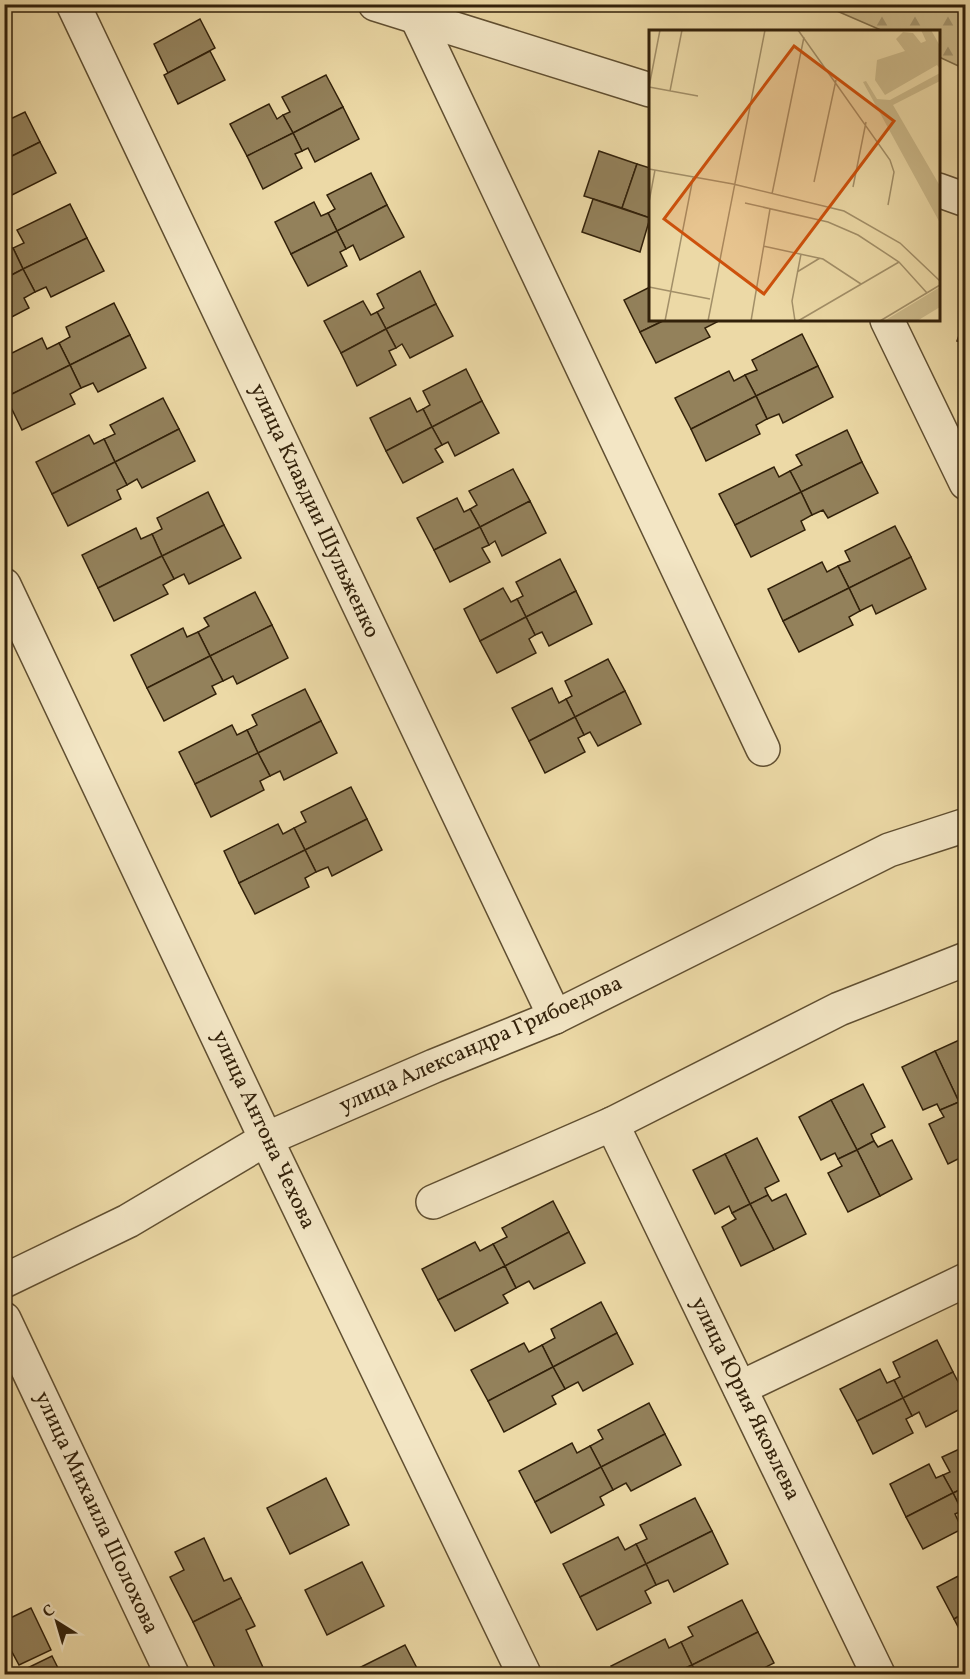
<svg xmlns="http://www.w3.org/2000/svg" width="970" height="1679" viewBox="0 0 970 1679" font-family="Vollkorn,serif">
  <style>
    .forest { fill: url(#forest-firs); stroke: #7f6e4a; stroke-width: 1.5 }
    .building { fill: #93815b; stroke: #32210a; stroke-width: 1.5 }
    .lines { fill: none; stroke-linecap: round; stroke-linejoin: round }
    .minor-casing { stroke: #604f31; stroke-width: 36 }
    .minor { stroke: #f3e6c5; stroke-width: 33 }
    .labels { text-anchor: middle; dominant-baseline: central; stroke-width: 4.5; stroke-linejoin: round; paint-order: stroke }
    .street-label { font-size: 22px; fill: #32210a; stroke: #f3e6c5 }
    .inset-road { fill: none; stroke: #a28f68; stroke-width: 1.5 }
    .view { fill: #cd510c; fill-opacity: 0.15; stroke: #cd510c; stroke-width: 3 }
    .inset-edge { fill: none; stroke: #32210a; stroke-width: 3 }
  </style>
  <defs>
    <pattern id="forest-firs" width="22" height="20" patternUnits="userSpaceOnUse" patternTransform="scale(1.5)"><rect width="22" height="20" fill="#ccba8b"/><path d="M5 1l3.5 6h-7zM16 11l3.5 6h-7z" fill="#a69770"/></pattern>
  </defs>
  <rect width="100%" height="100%" fill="#ecd9a6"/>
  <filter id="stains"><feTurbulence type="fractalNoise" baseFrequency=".00333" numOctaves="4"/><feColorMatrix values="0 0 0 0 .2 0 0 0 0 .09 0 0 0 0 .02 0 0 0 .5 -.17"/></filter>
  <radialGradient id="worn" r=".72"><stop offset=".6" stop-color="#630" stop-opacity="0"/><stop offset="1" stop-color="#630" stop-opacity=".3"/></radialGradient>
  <!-- forest -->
  <polygon class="forest" points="823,5 965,5 965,69 939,57 938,32 883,31"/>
  <!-- building -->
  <g class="building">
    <polygon points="200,19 215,48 168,73 154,44"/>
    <polygon points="210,51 225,80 178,104 164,75"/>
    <polygon points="326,75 343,107 293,133 283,115 290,112 282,97"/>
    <polygon points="269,104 277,119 283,115 293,133 247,156 230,124"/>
    <polygon points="343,107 359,139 315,162 308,148 302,151 293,133"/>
    <polygon points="25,112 40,142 4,160 4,122"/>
    <polygon points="293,133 302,151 295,154 302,168 263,189 247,156"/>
    <polygon points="40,142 56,173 4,199 4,160"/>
    <polygon points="599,151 637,164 622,208 584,196"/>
    <polygon points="637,164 650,168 650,218 622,208"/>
    <polygon points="371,173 387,205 337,231 328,213 335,209 327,195"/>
    <polygon points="593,199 650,218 640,252 582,232"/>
    <polygon points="314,202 321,216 328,213 337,231 291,254 275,222"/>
    <polygon points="70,204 87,238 23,269 13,248 24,243 17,230"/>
    <polygon points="387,205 404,237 360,260 353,245 346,249 337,231"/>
    <polygon points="337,231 346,249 340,252 347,266 308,286 291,254"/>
    <polygon points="87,238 104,271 51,297 46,287 35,292 23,269"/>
    <polygon points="13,248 23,269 4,279 4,252"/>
    <polygon points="23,269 35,292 24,298 29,308 4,321 4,279"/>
    <polygon points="420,271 436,304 386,329 377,312 384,308 377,294"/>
    <polygon points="650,287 650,320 665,320 640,332 624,300"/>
    <polygon points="363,301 371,315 377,312 386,329 341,353 324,321"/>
    <polygon points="114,303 130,335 70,365 59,343 70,337 66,327"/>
    <polygon points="436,304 453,336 410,358 402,344 396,348 386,329"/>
    <polygon points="966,316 966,344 957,341"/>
    <polygon points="665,320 716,320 717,322 705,328 710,337 656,363 640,332"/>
    <polygon points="386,329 396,348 389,351 396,365 357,386 341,353"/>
    <polygon points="802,334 818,366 756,396 745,375 757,370 752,360"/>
    <polygon points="130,335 146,368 98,392 93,383 81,388 70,365"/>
    <polygon points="42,338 47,349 59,343 70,365 6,397 4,394 4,357"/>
    <polygon points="70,365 81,388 70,394 75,404 22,430 6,397"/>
    <polygon points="818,366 833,397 783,423 779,414 767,419 756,396"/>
    <polygon points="466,369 482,401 432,427 423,409 430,405 423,391"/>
    <polygon points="729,371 734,381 745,375 756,396 691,429 675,398"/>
    <polygon points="756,396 767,419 756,425 760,434 706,461 691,429"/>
    <polygon points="163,398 179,429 115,462 104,439 115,434 110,425"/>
    <polygon points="410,398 417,412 423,409 432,427 386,451 370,418"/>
    <polygon points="482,401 499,433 455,456 448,442 442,445 432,427"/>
    <polygon points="432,427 442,445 435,449 443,462 403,483 386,451"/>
    <polygon points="179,429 195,461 142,488 137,479 127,485 115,462"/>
    <polygon points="847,430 862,462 801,492 790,471 802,465 796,455"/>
    <polygon points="89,435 94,444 104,439 115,462 52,494 36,462"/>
    <polygon points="115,462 127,485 117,490 121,499 68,526 52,494"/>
    <polygon points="862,462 878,493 828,518 823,510 812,515 801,492"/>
    <polygon points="774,467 779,477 790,471 801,492 735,525 719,494"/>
    <polygon points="513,469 530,501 480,527 470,509 477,505 469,491"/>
    <polygon points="208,492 224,525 162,556 152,534 162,529 157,518"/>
    <polygon points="801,492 812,515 801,521 805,530 751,557 735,525"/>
    <polygon points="457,498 464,512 470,509 480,527 434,550 417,518"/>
    <polygon points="530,501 546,533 502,556 495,541 489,545 480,527"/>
    <polygon points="224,525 241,558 189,584 184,574 174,579 162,556"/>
    <polygon points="895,526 911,557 849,588 838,566 850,561 845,551"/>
    <polygon points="480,527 489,545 482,548 490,562 450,582 434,550"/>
    <polygon points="136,528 141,539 152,534 162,556 98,588 82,555"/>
    <polygon points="162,556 174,579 163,585 168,594 114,621 98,588"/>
    <polygon points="911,557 926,589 876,614 872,605 860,611 849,588"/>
    <polygon points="560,559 576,591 526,617 517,599 523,596 516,582"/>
    <polygon points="822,562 827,572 838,566 849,588 783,621 768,589"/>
    <polygon points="503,588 511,602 517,599 526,617 480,641 464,609"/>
    <polygon points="849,588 860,611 849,617 853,625 799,652 783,621"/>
    <polygon points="576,591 592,624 549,646 542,632 535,635 526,617"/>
    <polygon points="255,592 272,625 210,656 198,632 209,626 204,618"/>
    <polygon points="526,617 535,635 529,639 536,653 497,673 480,641"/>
    <polygon points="272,625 288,658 237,684 233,676 223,681 210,656"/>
    <polygon points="183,628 187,637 198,632 210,656 147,688 131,655"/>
    <polygon points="210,656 223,681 212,686 216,694 164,721 147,688"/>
    <polygon points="608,659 625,691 575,717 566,699 572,696 565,681"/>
    <polygon points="552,688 559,703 566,699 575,717 529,741 512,708"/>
    <polygon points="305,689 321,721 258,753 247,730 257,725 252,715"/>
    <polygon points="625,691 641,724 598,746 590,732 584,735 575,717"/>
    <polygon points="575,717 584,735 578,738 585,752 545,773 529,741"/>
    <polygon points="321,721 337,753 284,780 280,771 270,776 258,753"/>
    <polygon points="232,725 237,735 247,730 258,753 195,784 179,752"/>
    <polygon points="258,753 270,776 260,781 264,790 211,817 195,784"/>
    <polygon points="351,787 367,819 305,850 294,828 306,822 301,812"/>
    <polygon points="367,819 382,850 332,876 328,867 316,872 305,850"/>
    <polygon points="278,824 283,834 294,828 305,850 239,883 224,851"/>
    <polygon points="305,850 316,872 305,878 309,887 255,914 239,883"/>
    <polygon points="966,1037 966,1099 959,1102 935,1051"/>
    <polygon points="935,1051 959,1102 940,1110 937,1104 923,1110 902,1067"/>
    <polygon points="863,1084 885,1127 871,1134 874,1141 857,1150 831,1100"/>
    <polygon points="831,1100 857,1150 838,1159 835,1153 821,1160 799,1117"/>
    <polygon points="959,1102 966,1116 966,1155 948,1164 929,1124 944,1117 940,1110"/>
    <polygon points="757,1138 779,1181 765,1188 768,1195 750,1204 725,1154"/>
    <polygon points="892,1140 912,1179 880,1196 857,1150 874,1141 878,1147"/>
    <polygon points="857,1150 880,1196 848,1212 828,1173 842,1166 838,1159"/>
    <polygon points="725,1154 750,1204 732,1213 729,1206 715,1214 693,1170"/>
    <polygon points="786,1194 806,1234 774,1250 750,1204 768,1195 772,1201"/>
    <polygon points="553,1201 569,1232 505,1266 493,1244 507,1237 502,1228"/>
    <polygon points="750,1204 774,1250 741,1266 722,1227 736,1219 732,1213"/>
    <polygon points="569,1232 585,1263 534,1289 529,1281 516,1288 505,1266"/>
    <polygon points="475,1242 480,1251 493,1244 505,1266 438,1300 422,1269"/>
    <polygon points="505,1266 516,1288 503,1295 508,1303 455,1331 438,1300"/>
    <polygon points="601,1302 617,1333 553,1367 542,1345 555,1338 551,1329"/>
    <polygon points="617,1333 633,1364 583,1391 578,1382 565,1389 553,1367"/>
    <polygon points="937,1340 953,1372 903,1398 894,1380 900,1377 893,1362"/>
    <polygon points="524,1343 529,1352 542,1345 553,1367 488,1401 471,1370"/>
    <polygon points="553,1367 565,1389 552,1396 556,1404 504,1432 488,1401"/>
    <polygon points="880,1369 887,1383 894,1380 903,1398 857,1421 840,1389"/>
    <polygon points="953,1372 966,1397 966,1406 926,1427 919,1412 912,1416 903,1398"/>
    <polygon points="903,1398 912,1416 906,1419 913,1433 873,1454 857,1421"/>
    <polygon points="649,1403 665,1434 601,1467 590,1446 603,1439 598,1430"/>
    <polygon points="665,1434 681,1465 631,1491 626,1483 613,1490 601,1467"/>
    <polygon points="572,1443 577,1453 590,1446 601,1467 535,1502 519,1471"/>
    <polygon points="966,1446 966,1487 953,1493 943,1475 950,1472 942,1457"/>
    <polygon points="929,1464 936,1478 943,1475 953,1493 906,1517 890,1484"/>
    <polygon points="601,1467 613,1490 600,1497 604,1505 551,1533 535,1502"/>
    <polygon points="326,1478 349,1525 290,1554 267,1508"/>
    <polygon points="966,1487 966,1509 962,1511 953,1493"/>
    <polygon points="953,1493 962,1511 955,1514 962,1529 923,1549 906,1517"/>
    <polygon points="695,1498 712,1531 646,1564 636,1544 647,1539 640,1525"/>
    <polygon points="712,1531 728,1564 674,1592 668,1580 656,1585 646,1564"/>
    <polygon points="618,1537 625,1550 636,1544 646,1564 580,1597 563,1564"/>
    <polygon points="204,1538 224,1581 231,1578 241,1598 193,1622 170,1577 184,1570 175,1552"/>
    <polygon points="362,1562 384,1606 327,1635 305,1590"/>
    <polygon points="646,1564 656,1585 645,1591 651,1603 597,1630 580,1597"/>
    <polygon points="966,1572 966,1612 954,1619 937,1587"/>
    <polygon points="241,1598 255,1626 246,1630 266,1674 218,1674 193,1622"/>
    <polygon points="742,1600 758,1632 692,1665 681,1642 693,1636 688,1627"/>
    <polygon points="31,1608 51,1650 19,1665 4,1637 4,1621"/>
    <polygon points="966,1612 966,1642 954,1619"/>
    <polygon points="758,1632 774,1663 752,1674 697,1674 692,1665"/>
    <polygon points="665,1639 669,1648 681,1642 692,1665 673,1674 616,1674 611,1666"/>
    <polygon points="405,1645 420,1674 347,1674"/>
    <polygon points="52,1656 61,1674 20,1674 19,1672"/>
    <polygon points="692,1665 697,1674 673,1674"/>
  </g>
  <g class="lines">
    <!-- minor casing -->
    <g class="minor-casing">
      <g id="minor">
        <polyline points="73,4 555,1017"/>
        <polyline points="375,4 650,90"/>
        <polyline points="416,16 763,749"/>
        <polyline points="938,190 966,200"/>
        <polyline points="887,320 966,483"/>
        <polyline points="4,585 266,1139 524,1674"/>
        <polyline points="612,1124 878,1674"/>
        <polyline points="433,1202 612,1124 839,1009 966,959"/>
        <polyline points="4,1281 128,1221 266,1139 434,1066 555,1017 889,850 966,825"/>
        <polyline points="4,1319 172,1674"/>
        <polyline points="740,1388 966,1280"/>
      </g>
    </g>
    <!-- minor -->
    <use href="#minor" class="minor"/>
  </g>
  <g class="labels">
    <!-- street labels -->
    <g class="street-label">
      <text transform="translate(314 511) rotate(65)">улица Клавдии Шульженко</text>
      <text transform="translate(481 1045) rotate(-24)">улица Александра Грибоедова</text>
      <text transform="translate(263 1130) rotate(65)">улица Антона Чехова</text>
      <text transform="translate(745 1399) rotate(64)">улица Юрия Яковлева</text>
      <text transform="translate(96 1513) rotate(65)">улица Михаила Шолохова</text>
    </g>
  </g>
  <!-- overview -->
  <g transform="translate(649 30)">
    <rect width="291" height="291" fill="#ecd9a6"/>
    <path d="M272 0H282L291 16V39L288 35 236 65 226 50 228 30 256 21 247 9 254 2 264 3 272 13 277 11ZM291 43V51L244 75 291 156V193L214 52 217 51 228 69 241 70ZM291 257V277L268 291H235Z" fill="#ccba8b"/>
    <path class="inset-road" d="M149 0 241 130 245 142 239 175M0 57 11 0M0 57 49 66M21 61 33 0M0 139 84 154 195 181 251 213 291 251M165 152 187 50M204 157 217 92M123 164 155 7M0 172 6 140M96 173 179 192 209 205 250 232 278 263M114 216 174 229 212 254M148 242 171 228M0 257 61 269M16 291 44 148M59 291 116 0M102 291 121 179M146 291 143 271 152 224M149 291 250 232M231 291 291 255"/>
    <path class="view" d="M145 16 245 91 115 264 15 189Z"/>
    <rect width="291" height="291" class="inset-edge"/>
  </g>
  <!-- margin -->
  <rect width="970" height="1679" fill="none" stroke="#ecd9a6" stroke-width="24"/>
  <rect x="6" y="6" width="958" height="1667" fill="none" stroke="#32210a" stroke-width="3"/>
  <rect x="12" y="12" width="946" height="1655" fill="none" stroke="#32210a" stroke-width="1.5"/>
  <!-- north arrow -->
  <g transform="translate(57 1622) rotate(323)" stroke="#f3e6c5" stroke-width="4.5" paint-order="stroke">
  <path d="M0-4.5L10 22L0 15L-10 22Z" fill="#32210a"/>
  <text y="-9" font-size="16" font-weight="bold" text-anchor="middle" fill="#32210a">С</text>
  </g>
  <rect width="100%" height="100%" filter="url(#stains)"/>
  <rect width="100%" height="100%" fill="url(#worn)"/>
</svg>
